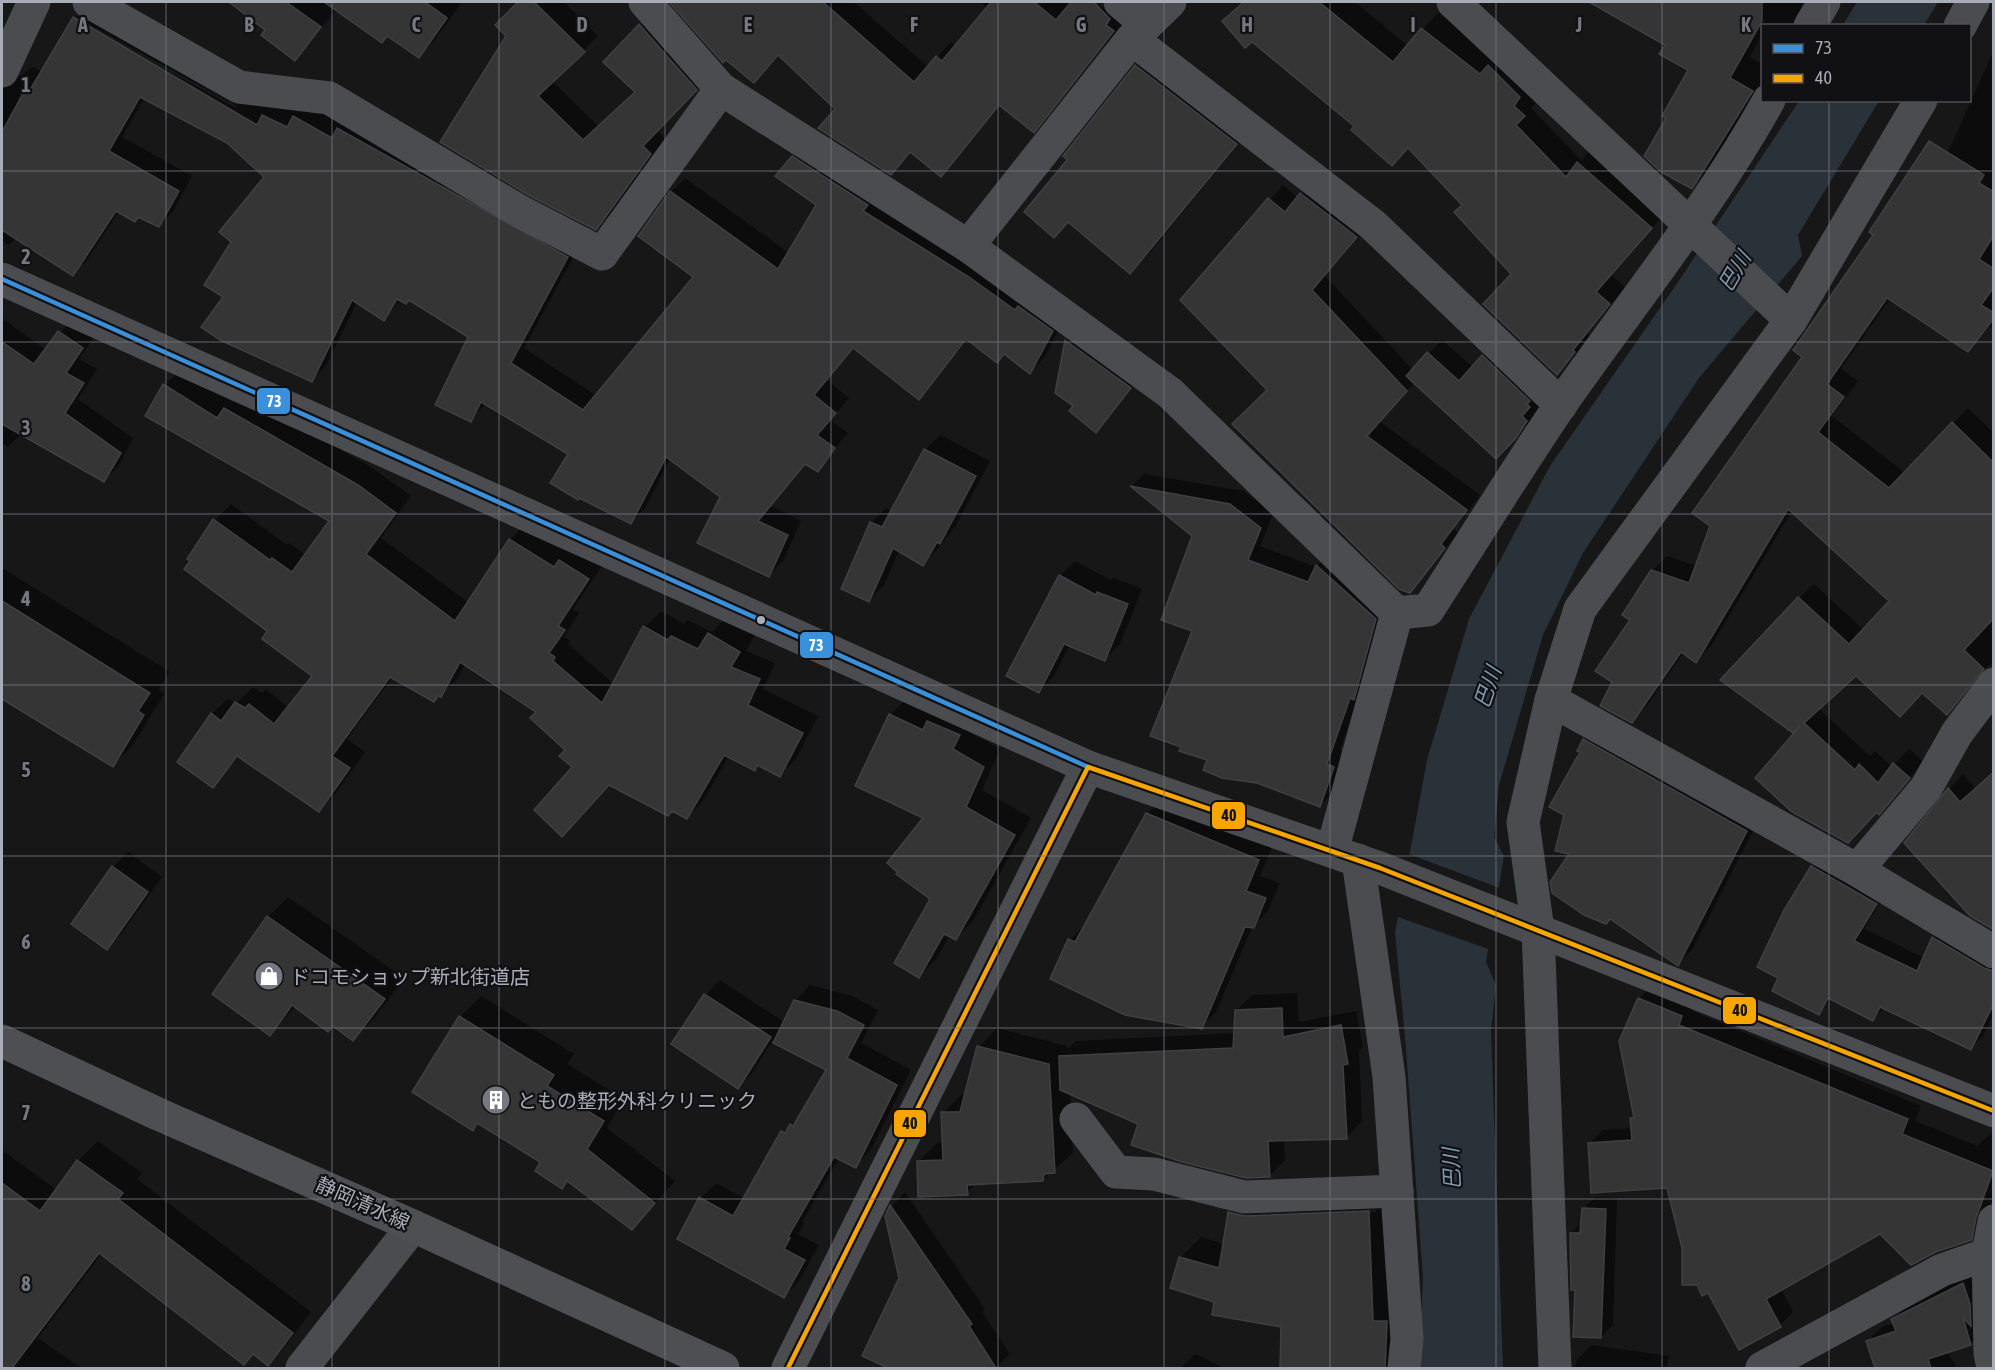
<svg xmlns="http://www.w3.org/2000/svg" width="1995" height="1370" viewBox="0 0 1995 1370" font-family="'Asap Condensed','Noto Sans JP',sans-serif">
  <style>
    .water { fill: #2a3239 }
    .pier { fill: #171717 }
    .shadow { fill: #0007; fill-rule: evenodd }
    .building { fill: #353536; stroke: #3f4043; stroke-width: 1.5 }
    .lines { fill: none; stroke-linecap: round; stroke-linejoin: round }
    .minor { stroke: #4b4c50; stroke-width: 33 }
    .major { stroke: #4d4f52; stroke-width: 33 }
    .bus-1-casing { stroke: #111113; stroke-width: 9 }
    .bus-2-casing { stroke: #111113; stroke-width: 9 }
    .bus-1 { stroke: #3a90db; stroke-width: 4.5 }
    .bus-2 { stroke: #f7a600; stroke-width: 4.5 }
    .grid { fill: none; stroke: #757880; stroke-width: 1.5; stroke-opacity: 0.55 }
    .bus-dot { fill: #a8adb8; stroke: #111113; stroke-width: 2 }
    .labels { text-anchor: middle; dominant-baseline: central; stroke-width: 4.5; stroke-linejoin: round; paint-order: stroke }
    .poi-label { font-size: 20px; fill: #a8adb8; stroke: #111113; text-anchor: start }
    .street-label { font-size: 20px; fill: #a8adb8; stroke: #111113 }
    .water-label { font-size: 21px; font-style: italic; fill: #7f9bb3; stroke: #111113 }
    .grid-label { font-size: 20px; text-anchor: middle; font-weight: bold; fill: #757880; stroke: #111113; stroke-width: 4.5; stroke-linejoin: round; paint-order: stroke }
    .line-badge { stroke: #111113; stroke-width: 2 }
    .badge-label { font-size: 16px; text-anchor: middle; font-weight: bold; fill: #fff }
    .pale-badge-label { font-size: 16px; text-anchor: middle; font-weight: bold; fill: #111 }
  </style>
  <rect width="100%" height="100%" fill="#171717"/>
  <!-- water -->
  <g class="water">
    <polygon points="1857,2 1938,2 1924,25 1843,25"/>
    <polygon points="1799,101 1879,101 1798,235 1802,256 1699,378 1583,553 1543,635 1499,785 1494,837 1504,856 1486,962 1496,985 1491,1031 1503,1368 1419,1368 1423,1277 1405,1036 1395,933 1427,760 1469,619 1550,466 1676,285"/>
  </g>
  <!-- pier -->
  <polygon class="pier" points="1406,853 1502,889 1491,950 1395,916"/>
  <!-- shadow -->
  <g class="shadow">
    <polygon points="232,2 462,2 434,41 419,56 388,35 382,41 337,9 295,59 267,30"/>
    <polygon points="520,2 564,2 598,36 552,81 599,127 636,91 605,62 655,10 711,74 657,130 665,139 611,213 596,228 508,36 497,25"/>
    <polygon points="671,2 854,2 928,67 951,42 956,46 988,8 980,2 1066,2 1070,5 1073,2 1096,2 1122,24 1033,131 1000,105 941,175 911,151 891,173 838,109 779,54 754,81 726,58 723,61"/>
    <polygon points="1244,2 1355,2 1408,46 1438,13 1497,59 1540,99 1531,108 1581,160 1594,147 1667,211 1611,275 1625,287 1588,333 1590,335 1573,357 1557,373 1513,274 1464,205 1409,147 1356,126 1224,21"/>
    <polygon points="1592,2 1812,2 1802,26 1762,26 1762,34 1750,57 1762,64 1762,85 1712,166 1692,187 1668,117 1690,69 1667,44"/>
    <path d="M89 4 299 112 308 103 581 243 524 348 597 396 695 277 671 192 685 178 789 253 818 205 793 158 807 143 1066 316 1044 358 1030 372 1005 353 968 339 919 398 854 347 827 380 849 398 830 420 848 433 817 470 807 463 771 506 801 521 783 561 769 575 722 497 670 459 645 508 631 522 570 454 486 403 471 420 470 336 410 298 401 300 384 319 357 302 326 366 311 380 225 297 233 241 266 177 228 142 144 98 122 137 192 176 173 211 159 225 140 216 135 220 119 211 87 260 72 274 16 238 9 245 2 241V69L8 74 20 76 33 67 43 72 75 18ZM76 17 237 106 236 108 76 21Z"/>
    <polygon points="1154,49 1253,126 1148,255 1130,272 1069,221 1054,236 1069,160 1136,66"/>
    <polygon points="1994,50 1994,198 1945,159"/>
    <polygon points="1315,180 1370,223 1325,276 1413,370 1442,340 1473,367 1496,342 1540,406 1529,423 1496,456 1415,382 1379,421 1480,495 1454,529 1458,533 1409,591 1406,592 1281,473 1269,390 1182,300 1283,185 1298,198"/>
    <polygon points="1994,233 1994,330 1990,326 1968,350 1890,299 1841,369 1858,381 1832,416 1905,473 1968,408 1994,433 1994,664 1989,665 1947,713 1923,692 1900,715 1856,674 1818,708 1870,756 1875,751 1892,767 1909,749 1924,762 1879,812 1757,778 1806,722 1799,598 1814,584 1864,630 1891,601 1792,511 1711,646 1696,661 1684,652 1646,707 1631,721 1614,682 1632,619 1652,571 1667,556 1697,566 1804,356 1795,349"/>
    <polygon points="2,318 46,350 72,320 96,334 79,359 97,369 78,399 133,438 118,467 104,480 22,433 8,447 2,443"/>
    <polygon points="1081,326 1145,372 1096,431 1075,406 1056,392 1066,340"/>
    <polygon points="181,369 233,402 242,393 374,469 411,496 381,538 469,603 510,540 526,523 604,563 573,609 579,613 564,636 570,641 568,644 614,684 645,627 661,611 684,624 688,620 712,632 726,618 755,635 746,651 775,663 763,689 818,716 796,759 780,775 759,764 754,769 729,756 703,801 687,817 574,767 567,750 538,711 465,664 457,679 440,695 393,677 347,739 365,752 335,794 319,810 239,756 212,786 212,714 228,698 236,704 253,687 262,693 266,689 289,708 314,676 269,631 215,520 231,504 287,545 289,543 306,555 331,521 165,385"/>
    <polygon points="940,435 990,461 955,527 937,550 922,564 899,550 884,585 869,600 871,523 886,508 892,511 925,450"/>
    <polygon points="1144,474 1244,491 1273,514 1260,546 1316,567 1330,553 1389,605 1340,750 1347,753 1333,792 1320,806 1209,759 1194,630 1194,536 1132,486"/>
    <polygon points="1075,561 1111,580 1114,578 1142,589 1120,644 1105,659 1070,645 1054,676 1039,691 1060,576"/>
    <polygon points="2,568 170,672 158,690 164,694 133,745 113,765 2,698"/>
    <polygon points="907,698 975,718 969,732 1000,749 982,790 1031,818 973,921 956,938 950,935 936,959 919,976 932,898 926,817 890,715"/>
    <polygon points="1598,726 1760,817 1692,950 1678,964 1572,854 1582,751 1584,740"/>
    <polygon points="1994,772 1994,930 1949,789 1963,774 1976,789"/>
    <polygon points="1162,799 1273,845 1260,876 1280,883 1268,911 1252,927 1216,1012 1201,1027 1070,940 1085,925 1147,814"/>
    <polygon points="128,852 162,877 122,933 107,948 113,867"/>
    <polygon points="1824,855 1887,892 1864,929 1925,958 1934,938 1945,926 1994,955 1994,1013 1983,1036 1971,1048 1885,1007 1873,1019 1832,998 1819,1013 1780,977 1812,867"/>
    <polygon points="288,897 404,978 373,1020 353,1039 334,1024 296,1006 270,1034 214,994 268,917"/>
    <polygon points="720,980 784,1022 795,1001 810,985 852,996 878,1010 861,1043 911,1070 870,1151 855,1166 839,1158 802,1222 804,1223 798,1234 819,1245 799,1281 784,1296 701,1198 716,1183 745,1199 783,1132 798,1118 828,1069 772,1041 753,1072 738,1087 673,1043 706,995"/>
    <polygon points="1652,985 1695,1002 1692,1011 1921,1106 1915,1121 1977,1146 1994,1131 1994,1202 1991,1202 1985,1225 1971,1239 1912,1264 1881,1232 1781,1289 1793,1312 1780,1325 1683,1248 1669,1187 1590,1143 1603,1130 1632,1128 1632,1119 1635,1115 1639,999"/>
    <polygon points="1297,993 1299,1022 1356,1011 1363,1047 1359,1051 1362,1121 1347,1137 1284,1139 1285,1160 1269,1176 1070,1092 1073,1153 1043,1180 977,1183 967,1193 918,1162 937,1143 944,1142 943,1113 962,1094 966,1094 979,1047 997,1028 1067,1046 1068,1049 1076,1041 1235,1033 1236,1011 1252,995"/>
    <polygon points="481,996 574,1054 567,1064 624,1099 607,1128 675,1181 632,1228 569,1180 562,1187 542,1162 479,1123 472,1129 460,1017"/>
    <polygon points="98,1141 142,1173 137,1179 311,1312 287,1344 268,1364 102,1253 38,1338 81,1368 2,1368 2,1150 57,1190 78,1161"/>
    <path d="M1388 1191 1404 1368H1281L1282 1326 1171 1287 1181 1257 1201 1237 1224 1244 1229 1213 1250 1193ZM1376 1209V1212L1243 1217V1214Z"/>
    <polygon points="905,1192 985,1309 982,1312 1010,1354 995,1368 891,1368 864,1355 901,1278 886,1216 892,1206"/>
    <polygon points="1596,1197 1617,1198 1613,1325 1601,1337 1577,1289 1571,1233 1582,1222 1583,1209"/>
    <polygon points="1978,1269 1985,1329 1970,1344 1947,1351 1957,1368 1877,1368 1867,1342 1882,1327 1894,1323 1893,1319 1908,1304"/>
    <polygon points="1591,1345 1669,1356 1667,1368 1575,1368 1577,1360"/>
    <polygon points="1195,1354 1224,1368 1181,1368"/>
  </g>
  <!-- building -->
  <g class="building">
    <polygon points="229,2 286,2 321,27 295,61 261,35 265,30"/>
    <polygon points="324,2 425,2 447,18 419,58 387,36 382,43"/>
    <polygon points="518,2 534,2 585,52 538,96 583,140 635,92 603,62 639,24 697,90 643,146 651,154 596,230 530,196 440,142 506,36 495,25"/>
    <polygon points="669,2 823,2 914,82 936,56 942,61 991,2 1034,2 1056,20 1071,2 1094,2 1110,19 1106,25 1114,31 1034,133 999,105 941,177 910,152 891,175 818,128 835,109 778,55 754,83 726,60 723,63"/>
    <polygon points="1244,2 1319,2 1393,62 1421,28 1480,74 1488,65 1520,97 1514,106 1525,116 1516,125 1566,177 1577,162 1652,228 1596,292 1610,304 1573,350 1575,352 1557,375 1483,304 1511,274 1454,212 1462,205 1408,148 1392,166 1351,130 1354,126 1252,42 1245,48 1222,21"/>
    <polygon points="1589,2 1762,2 1762,21 1730,78 1753,91 1692,189 1661,172 1644,156 1666,118 1662,116 1688,70 1659,54 1665,45"/>
    <polygon points="73,17 257,125 262,115 287,127 293,116 332,138 337,128 568,257 511,363 583,410 693,277 638,236 670,191 778,269 816,205 775,176 792,156 868,205 863,211 969,277 1015,310 1018,306 1053,331 1030,374 1004,354 997,363 966,339 919,400 853,348 814,395 836,413 817,435 835,448 818,472 805,464 758,521 788,535 769,577 697,543 720,497 666,457 631,524 579,498 578,500 550,483 568,454 481,402 471,422 435,405 468,337 409,300 406,304 397,299 384,321 352,300 312,382 220,340 201,327 223,297 204,285 231,242 219,232 264,177 227,143 140,97 109,151 179,191 159,227 138,217 135,222 116,211 73,276 2,230 2,132 26,88 30,90"/>
    <polygon points="1135,65 1237,144 1130,274 1068,222 1054,238 1024,212 1067,160 1063,156"/>
    <polygon points="1929,141 1984,175 1979,183 1994,192 1994,235 1979,259 1994,269 1994,287 1981,305 1994,313 1994,318 1968,352 1887,298 1827,384 1844,397 1818,432 1889,488 1952,422 1994,463 1994,618 1964,650 1984,669 1947,715 1922,693 1900,717 1856,676 1804,723 1855,770 1859,764 1878,783 1893,763 1910,778 1879,815 1877,812 1848,843 1792,812 1755,778 1800,726 1793,733 1720,680 1798,597 1849,644 1889,601 1788,509 1696,663 1681,652 1632,723 1600,706 1612,682 1595,671 1630,620 1622,615 1651,570 1689,583 1710,526 1692,513 1802,357 1793,350 1873,235 1869,232"/>
    <polygon points="1300,193 1357,237 1312,290 1407,391 1367,436 1467,510 1441,544 1445,548 1410,593 1399,589 1232,424 1267,390 1180,300 1268,198 1285,212"/>
    <polygon points="58,331 83,348 66,373 84,383 65,413 121,453 104,482 2,424 2,342 34,364"/>
    <polygon points="1065,340 1131,388 1096,433 1069,411 1073,406 1055,393"/>
    <polygon points="1427,352 1459,381 1482,355 1530,401 1527,404 1530,407 1522,416 1527,421 1516,438 1496,459 1406,376"/>
    <polygon points="163,384 217,418 224,408 358,485 396,513 366,554 455,621 509,539 554,567 559,560 589,579 558,626 565,630 549,653 555,657 553,661 602,703 643,626 668,640 671,636 698,649 708,633 740,652 731,667 760,679 748,705 803,733 780,777 757,765 755,771 724,755 687,819 672,811 668,816 609,785 562,837 534,810 572,767 559,756 565,750 530,718 536,712 460,662 441,697 438,696 434,702 390,677 332,756 350,768 319,812 237,756 213,788 177,762 211,713 221,721 235,702 245,708 249,704 274,724 312,676 262,639 267,631 184,569 190,561 187,559 213,519 270,560 272,558 292,572 329,521 145,416"/>
    <polygon points="924,449 976,476 940,544 937,542 923,566 893,548 869,602 841,589 870,522 882,527"/>
    <polygon points="1130,486 1230,504 1261,528 1248,560 1308,582 1316,565 1376,619 1354,700 1350,698 1327,764 1334,767 1320,807 1257,783 1222,778 1203,770 1207,760 1179,751 1181,747 1150,736 1192,631 1161,620 1192,536"/>
    <polygon points="1059,575 1096,595 1097,592 1128,604 1105,661 1064,644 1039,693 1006,676"/>
    <polygon points="2,601 150,693 138,711 144,715 113,767 2,699"/>
    <polygon points="889,714 923,730 927,721 960,735 953,749 984,767 966,807 1015,835 956,940 944,934 919,978 894,963 930,899 896,874 897,872 887,863 923,818 855,786"/>
    <polygon points="1583,739 1747,831 1678,966 1610,919 1606,924 1584,915 1552,893 1550,882 1569,854 1555,851 1564,815 1549,807 1580,752 1577,751"/>
    <polygon points="1994,772 1994,930 1970,916 1904,843 1948,788 1960,802"/>
    <polygon points="1146,813 1259,860 1246,891 1266,898 1254,928 1245,927 1202,1029 1125,1015 1050,979 1068,939 1075,942"/>
    <polygon points="112,866 148,892 107,950 71,924"/>
    <polygon points="1811,866 1877,904 1854,941 1917,971 1932,937 1984,968 1994,971 1994,1003 1971,1050 1880,1007 1873,1021 1828,998 1819,1015 1772,991 1778,978 1757,967 1784,910"/>
    <polygon points="267,916 385,999 353,1041 333,1026 328,1032 292,1005 270,1036 212,994"/>
    <polygon points="704,994 771,1037 738,1089 671,1044"/>
    <polygon points="1638,998 1682,1016 1679,1025 1908,1119 1902,1134 1993,1171 1976,1218 1972,1240 1936,1252 1911,1265 1880,1234 1766,1299 1781,1327 1739,1350 1708,1293 1702,1296 1697,1285 1682,1285 1682,1248 1667,1188 1591,1193 1588,1143 1632,1140 1630,1118 1634,1118 1619,1041"/>
    <polygon points="794,1000 837,1011 864,1025 847,1058 897,1085 856,1168 834,1157 788,1237 790,1238 784,1249 805,1260 784,1298 677,1239 699,1197 733,1216 781,1131 785,1133 790,1124 793,1126 826,1070 773,1043"/>
    <polygon points="1282,1008 1283,1037 1341,1025 1348,1064 1343,1065 1347,1139 1268,1141 1270,1177 1246,1178 1182,1162 1131,1145 1138,1124 1060,1090 1059,1056 1233,1048 1235,1010"/>
    <polygon points="459,1016 554,1075 547,1086 604,1121 587,1149 655,1203 632,1230 567,1181 562,1189 535,1171 540,1162 477,1123 473,1131 412,1092"/>
    <polygon points="977,1046 1049,1064 1055,1173 1044,1174 1043,1181 967,1185 968,1195 918,1197 917,1161 943,1160 941,1112 960,1112"/>
    <polygon points="77,1160 123,1193 118,1199 293,1333 268,1366 253,1354 244,1365 99,1253 12,1368 2,1368 2,1183 40,1211"/>
    <polygon points="890,1205 972,1324 969,1326 996,1368 888,1368 862,1356 899,1278 885,1216"/>
    <polygon points="1582,1208 1606,1209 1601,1338 1573,1337 1575,1290 1571,1290 1570,1233 1580,1233"/>
    <polygon points="1369,1211 1373,1321 1387,1321 1385,1368 1280,1368 1281,1327 1212,1315 1214,1302 1170,1288 1179,1257 1219,1268 1228,1212 1245,1216"/>
    <polygon points="1963,1283 1970,1304 1971,1326 1963,1318 1971,1345 1928,1359 1931,1368 1875,1368 1866,1341 1896,1331 1891,1319"/>
  </g>
  <g class="lines">
    <!-- minor -->
    <g class="minor">
      <polyline points="89,2 239,87 329,98 521,212 602,254 721,89"/>
      <path d="M645 2 721 89 968 246 1170 393 1397 613 1428 610C1472 542 1515 472 1561 404 1631 304 1709 208 1769 100"/>
      <polyline points="1120,2 1146,24"/>
      <polyline points="1453,2 1791,320"/>
      <polyline points="1810,26 1824,2"/>
      <polyline points="1960,26 1973,2"/>
      <polyline points="1132,39 1373,225 1561,405"/>
      <polyline points="2,71 34,2"/>
      <polyline points="968,246 1132,39 1170,2"/>
      <polyline points="2,279 1088,767"/>
      <polyline points="1551,700 1857,870 1994,952"/>
      <polyline points="1332,851 1397,613"/>
      <polyline points="1358,860 1389,1077 1407,1339 1404,1368"/>
      <polyline points="1857,870 1926,788 1957,733 1994,684"/>
      <polyline points="1076,1119 1116,1172 1154,1174 1244,1197 1397,1191"/>
      <polyline points="302,1368 413,1226"/>
      <polyline points="788,1368 1088,767 1380,868 1994,1111"/>
      <polyline points="1555,1368 1538,930 1523,822 1551,700 1580,609 1791,320 1921,100"/>
      <polyline points="1762,1368 1942,1270 1988,1254"/>
      <polyline points="1993,1368 1990,1353 1988,1254 1994,1221"/>
    </g>
    <!-- major -->
    <polyline class="major" points="2,1041 158,1114 413,1226 723,1368"/>
    <!-- bus-1 casing -->
    <g class="bus-1-casing">
      <polyline id="bus-1" points="2,279 1088,767"/>
    </g>
    <!-- bus-2 casing -->
    <g class="bus-2-casing">
      <polyline id="bus-2" points="788,1368 1088,767 1380,868 1994,1111"/>
    </g>
    <!-- bus-1 -->
    <use href="#bus-1" class="bus-1"/>
    <!-- bus-2 -->
    <use href="#bus-2" class="bus-2"/>
  </g>
  <!-- grid -->
  <path class="grid" d="M166 2V1368M332 2V1368M499 2V1368M665 2V1368M831 2V1368M998 2V1368M1164 2V1368M1330 2V1368M1496 2V1368M1662 2V1368M1829 2V26M1829 100V1368M2 171H1994M2 342H1994M2 514H1994M2 685H1994M2 856H1994M2 1028H1994M2 1199H1994"/>
  <!-- icons -->
  <defs>
    <g id="shop-disc" transform="scale(1.5)"><circle r="9.5" fill="#757880" stroke="#111113"/><path d="M-5-2.5h2.3a2.7 3.5 0 0 1 5.4 0H5L5.5 6h-11ZM-1.5-2.5h3a1.5 2.3 0 0 0-3 0Z" fill="#fff"/></g>
    <g id="building-disc" transform="scale(1.5)"><circle r="9.5" fill="#757880" stroke="#111113"/><path d="M-4-6H4V6H1V3H-1V6H-4ZM-2.5-4.3h1.7v1.8h-1.7ZM.8-4.3h1.7v1.8H.8ZM-2.5-1h1.7V.8h-1.7ZM.8-1h1.7V.8H.8Z" fill="#fff"/></g>
  </defs>
  <g fill-rule="evenodd">
    <use href="#shop-disc" x="269" y="976"/>
    <use href="#building-disc" x="496" y="1100"/>
  </g>
  <!-- markers -->
  <circle class="bus-dot" cx="761" cy="620" r="5"/>
  <g class="labels">
    <!-- poi labels -->
    <g class="poi-label">
      <text x="290" y="976">ドコモショップ新北街道店</text>
      <text x="517" y="1100">ともの整形外科クリニック</text>
    </g>
    <!-- street labels -->
    <g class="street-label">
      <text transform="translate(363 1203) rotate(24)">静岡清水線</text>
    </g>
    <!-- water labels -->
    <g class="water-label">
      <text transform="translate(1734 271) rotate(-59)">巴川</text>
      <text transform="translate(1487 687) rotate(-71)">巴川</text>
      <text transform="translate(1451 1169) rotate(-93)">巴川</text>
    </g>
  </g>
  <g class="grid-label">
    <text x="83" y="32">A</text>
    <text x="249" y="32">B</text>
    <text x="416" y="32">C</text>
    <text x="582" y="32">D</text>
    <text x="748" y="32">E</text>
    <text x="914" y="32">F</text>
    <text x="1081" y="32">G</text>
    <text x="1247" y="32">H</text>
    <text x="1413" y="32">I</text>
    <text x="1579" y="32">J</text>
    <text x="1746" y="32">K</text>
    <text x="26" y="92">1</text>
    <text x="26" y="264">2</text>
    <text x="26" y="435">3</text>
    <text x="26" y="606">4</text>
    <text x="26" y="777">5</text>
    <text x="26" y="949">6</text>
    <text x="26" y="1120">7</text>
    <text x="26" y="1291">8</text>
  </g>
  <g class="line-badge">
    <rect x="256" y="387" width="35" height="28" rx="6" fill="#3a90db"/>
    <rect x="799" y="631" width="35" height="28" rx="6" fill="#3a90db"/>
    <rect x="1211" y="801" width="35" height="29" rx="6" fill="#f7a600"/>
    <rect x="1722" y="996" width="35" height="29" rx="6" fill="#f7a600"/>
    <rect x="893" y="1109" width="34" height="29" rx="6" fill="#f7a600"/>
  </g>
  <g class="badge-label">
    <text x="274" y="407">73</text>
    <text x="816" y="651">73</text>
  </g>
  <g class="pale-badge-label">
    <text x="1229" y="821">40</text>
    <text x="1740" y="1016">40</text>
    <text x="910" y="1129">40</text>
  </g>
  <!-- border -->
  <rect width="1995" height="1370" fill="none" stroke="#a8adb8" stroke-width="6"/>
  <!-- legend -->
  <rect x="1761" y="24" width="210" height="78" fill="#111113" stroke="#4d4f55" stroke-width="1.5"/>
  <rect x="1773" y="44" width="30" height="9" fill="#3a90db" stroke="#4d4f55" stroke-width="1.5"/>
  <text x="1815" y="54" font-size="18" fill="#a8adb8">73</text>
  <rect x="1773" y="74" width="30" height="9" fill="#f7a600" stroke="#4d4f55" stroke-width="1.5"/>
  <text x="1815" y="84" font-size="18" fill="#a8adb8">40</text>
</svg>
